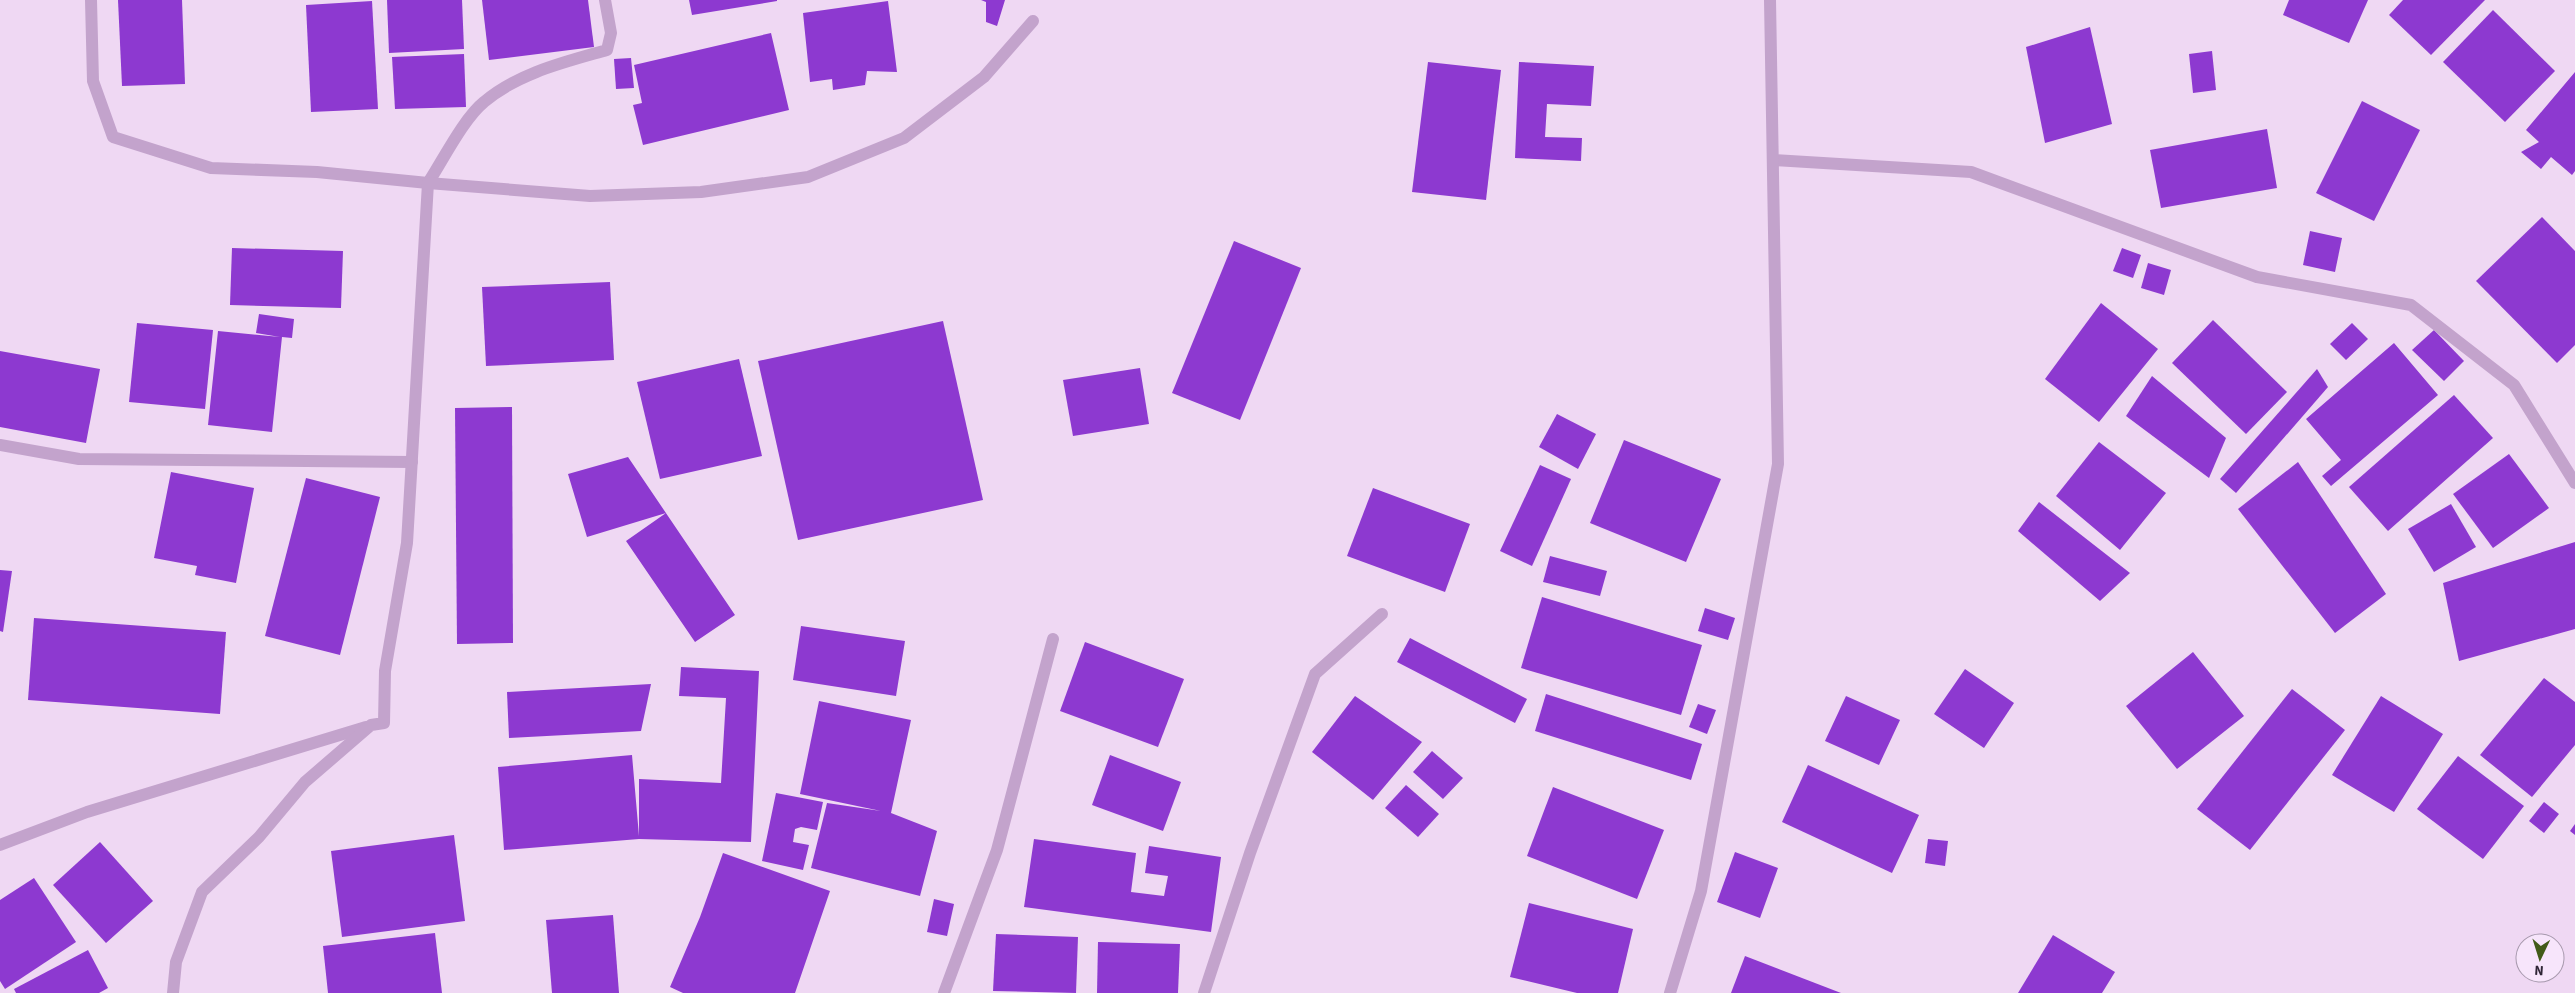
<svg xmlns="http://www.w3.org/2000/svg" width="2575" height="993" viewBox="0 0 2575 993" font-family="'Source Sans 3',sans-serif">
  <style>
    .building { fill: #8d39d0 }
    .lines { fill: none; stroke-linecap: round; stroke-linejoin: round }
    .street { stroke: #c3a3cc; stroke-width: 12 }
  </style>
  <rect width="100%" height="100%" fill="#efd8f3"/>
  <!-- building -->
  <g class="building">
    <polygon points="118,0 182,0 185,84 122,86"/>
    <polygon points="387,0 462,0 464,49 389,53"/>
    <polygon points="482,0 588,0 594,47 489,60"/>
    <polygon points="689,0 777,0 777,1 692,15"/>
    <polygon points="981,0 1005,0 997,26 986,22 986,2"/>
    <polygon points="2289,0 2368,0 2349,43 2283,15"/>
    <polygon points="2403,0 2485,0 2431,55 2389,15"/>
    <polygon points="372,1 378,109 311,112 306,5"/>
    <polygon points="888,1 897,72 867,71 865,85 833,90 832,79 810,82 803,13"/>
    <polygon points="2493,10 2555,71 2505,122 2443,62"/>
    <polygon points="2090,27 2112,124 2045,143 2026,47"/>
    <polygon points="771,33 789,110 643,145 633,105 642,103 634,65"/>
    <polygon points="2212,51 2216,90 2193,93 2189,54"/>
    <polygon points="464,54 466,107 395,109 392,57"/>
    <polygon points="631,58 634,88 616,89 614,59"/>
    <polygon points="1428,62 1501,70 1486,200 1412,192"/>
    <polygon points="1519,62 1594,66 1591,106 1547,104 1545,137 1582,138 1581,161 1515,158"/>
    <polygon points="2575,72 2575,171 2572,175 2551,157 2541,169 2521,152 2539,142 2526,130"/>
    <polygon points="2362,101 2420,130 2374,221 2316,193"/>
    <polygon points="2267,129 2277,188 2161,208 2150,150"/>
    <polygon points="2542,217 2575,251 2575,345 2557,363 2476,281"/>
    <polygon points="2310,231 2342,238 2335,272 2303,265"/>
    <polygon points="1234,241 1301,268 1240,420 1172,393"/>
    <polygon points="232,248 343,251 341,308 230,305"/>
    <polygon points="2122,248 2141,255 2133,278 2113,271"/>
    <polygon points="2148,263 2171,270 2164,295 2141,288"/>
    <polygon points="610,282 614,360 486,366 482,287"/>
    <polygon points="2101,303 2158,349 2099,422 2045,379"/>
    <polygon points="259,314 294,319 292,338 282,337 272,432 208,425 218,331 280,337 256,333"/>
    <polygon points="2213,320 2287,392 2246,434 2172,363"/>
    <polygon points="943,321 983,500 798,540 758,361"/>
    <polygon points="137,323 213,330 205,409 129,402"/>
    <polygon points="2352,323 2368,339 2346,360 2330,344"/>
    <polygon points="2434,330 2464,361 2444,381 2412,350"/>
    <polygon points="2394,343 2438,395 2331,486 2322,476 2341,460 2306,419"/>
    <polygon points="0,351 100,369 86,443 0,427"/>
    <polygon points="739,359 762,456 660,479 637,382"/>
    <polygon points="1140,368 1149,424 1073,436 1063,380"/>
    <polygon points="2317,369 2328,387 2236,493 2220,479"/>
    <polygon points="2152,376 2226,438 2209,478 2126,416"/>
    <polygon points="2454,395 2493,438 2388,531 2349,487"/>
    <polygon points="512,407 513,643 457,644 455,408"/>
    <polygon points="1557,414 1596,434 1578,469 1539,447"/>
    <polygon points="1624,440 1721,479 1686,562 1590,523"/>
    <polygon points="2099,442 2166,493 2120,550 2056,496"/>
    <polygon points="2509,454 2549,508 2493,548 2453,494"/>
    <polygon points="628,457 735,615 695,642 626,541 666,513 587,537 568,474"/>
    <polygon points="2298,462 2386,594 2335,633 2238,509"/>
    <polygon points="1540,465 1571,479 1532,566 1500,551"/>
    <polygon points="171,472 254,488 236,583 195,575 197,566 154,558"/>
    <polygon points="306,478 380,497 340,655 265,636"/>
    <polygon points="1373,488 1470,524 1445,592 1347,556"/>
    <polygon points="2039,502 2130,573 2100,601 2018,531"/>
    <polygon points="2451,504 2476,547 2434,572 2408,529"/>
    <polygon points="2575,542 2575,629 2459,661 2443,583"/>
    <polygon points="1550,556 1607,571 1600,596 1543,582"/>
    <polygon points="0,570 12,571 3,632 0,631"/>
    <polygon points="1542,597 1702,645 1681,715 1521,668"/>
    <polygon points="1705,608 1735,618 1728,640 1698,631"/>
    <polygon points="34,618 226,632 220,714 28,700"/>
    <polygon points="801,626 905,641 896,696 793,680"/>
    <polygon points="1410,638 1527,699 1515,723 1397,662"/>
    <polygon points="1085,642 1184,679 1158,747 1060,711"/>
    <polygon points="2193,652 2244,716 2177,769 2126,706"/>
    <polygon points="681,667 759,671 751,842 639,839 504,850 498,767 632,755 639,836 639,779 721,783 726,698 679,696"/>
    <polygon points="1965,669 2014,703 1984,748 1934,714"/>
    <polygon points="2544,678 2575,702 2575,745 2532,797 2480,755"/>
    <polygon points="651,684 641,731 509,738 507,692"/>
    <polygon points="2292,689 2345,730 2250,850 2197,809"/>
    <polygon points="1546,694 1702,744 1691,780 1535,731"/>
    <polygon points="1355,696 1422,742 1373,800 1312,752"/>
    <polygon points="1846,696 1900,720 1879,765 1825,741"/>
    <polygon points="2381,696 2443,734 2394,812 2332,775"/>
    <polygon points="819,701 911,720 891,813 937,831 920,896 811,868 827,803 881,811 800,794"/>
    <polygon points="1698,704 1716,710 1707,734 1689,727"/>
    <polygon points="1432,751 1463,778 1443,799 1413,772"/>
    <polygon points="1110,755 1181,782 1163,831 1092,805"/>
    <polygon points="2458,756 2524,806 2483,859 2417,809"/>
    <polygon points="1808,765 1919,815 1892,873 1782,822"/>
    <polygon points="1406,785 1439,814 1418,837 1385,808"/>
    <polygon points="1553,787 1664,830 1637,899 1527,856"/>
    <polygon points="776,793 823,802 817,830 801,827 795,829 793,842 809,845 803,870 762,861"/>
    <polygon points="2544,802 2559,814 2544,833 2529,821"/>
    <polygon points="2575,824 2575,835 2570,831"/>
    <polygon points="454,835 465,921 342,937 331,851"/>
    <polygon points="1034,839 1136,853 1131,892 1164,896 1168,876 1145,873 1149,846 1221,857 1211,932 1024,907"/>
    <polygon points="1928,839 1948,841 1945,866 1925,863"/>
    <polygon points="100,842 153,901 106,943 53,885"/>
    <polygon points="1735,852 1778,868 1760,918 1717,902"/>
    <polygon points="723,853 830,891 795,993 683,993 670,987 700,917"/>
    <polygon points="34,878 76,942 5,989 0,981 0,900"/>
    <polygon points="934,899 954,904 947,936 927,932"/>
    <polygon points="1529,903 1633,929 1618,993 1577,993 1510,977"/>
    <polygon points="613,915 619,993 552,993 546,920"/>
    <polygon points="435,933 442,993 328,993 323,946"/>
    <polygon points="996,934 1078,937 1076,993 993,991"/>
    <polygon points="2053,935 2115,972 2102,993 2018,993"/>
    <polygon points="1098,942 1180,944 1178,993 1097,993"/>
    <polygon points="88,950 108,988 99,993 16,993 14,989"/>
    <polygon points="1745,956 1841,993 1731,993"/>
  </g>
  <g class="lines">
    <!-- street -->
    <g class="street">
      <path d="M91 0 93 81 113 137 211 168 317 172 428 183C443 160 464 118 484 102 518 73 565 62 607 50L611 33 605 0"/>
      <polyline points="1773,160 1971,172 2257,277 2411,305 2514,385 2575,483"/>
      <polyline points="0,445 79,459 412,462"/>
      <polyline points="0,845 87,812 366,727"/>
      <polyline points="173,993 176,962 202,892 259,837 305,782 371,725 384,723 385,671 407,543 428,183 590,196 701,192 808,177 904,138 984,77 1033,21"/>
      <polyline points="944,993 997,850 1053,639"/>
      <polyline points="1204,993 1250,853 1315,674 1382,614"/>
      <polyline points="1670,993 1701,891 1778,464 1770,0"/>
    </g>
  </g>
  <!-- north arrow -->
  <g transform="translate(2540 958) rotate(184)"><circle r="24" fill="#f7e5fb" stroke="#a799ad"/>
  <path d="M0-4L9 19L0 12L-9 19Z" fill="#425b18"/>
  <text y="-8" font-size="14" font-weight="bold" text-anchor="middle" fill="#302637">N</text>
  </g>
</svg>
